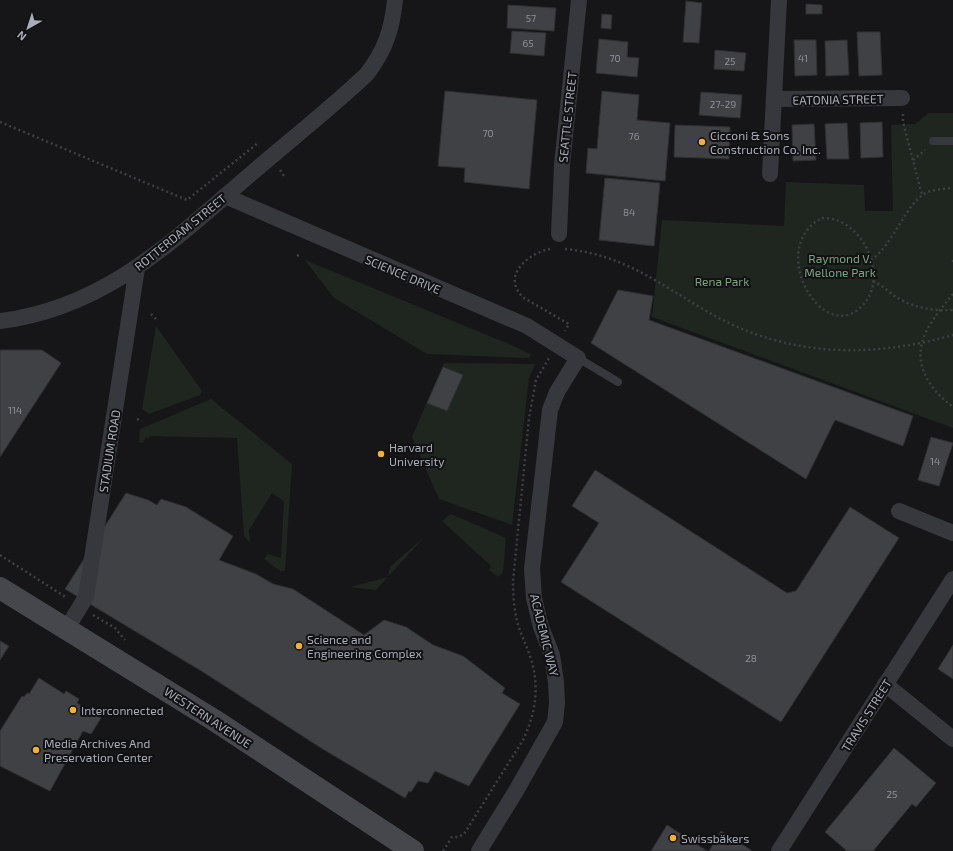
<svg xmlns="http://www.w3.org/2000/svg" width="953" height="851" viewBox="0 0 953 851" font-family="'Exo 2',sans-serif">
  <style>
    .green { fill: #1e261f }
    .building { fill: #404145; stroke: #303034 }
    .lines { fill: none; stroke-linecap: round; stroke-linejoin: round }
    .path { stroke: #3d3f44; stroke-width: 2.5; stroke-dasharray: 2 3; stroke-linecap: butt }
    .service { stroke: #37383d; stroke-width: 8 }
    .minor { stroke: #37383d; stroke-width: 16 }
    .secondary { stroke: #45474d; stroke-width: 22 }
    .poi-dot { fill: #f2b134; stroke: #111113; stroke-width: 1.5 }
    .labels { text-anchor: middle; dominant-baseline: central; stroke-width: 4; stroke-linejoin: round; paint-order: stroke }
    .number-label { font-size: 10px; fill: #8e929b }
    .street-label { font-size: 12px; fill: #a8adb8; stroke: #111113 }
    .poi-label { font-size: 12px; fill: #a8adb8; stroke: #111113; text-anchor: start }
    .park-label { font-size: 12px; fill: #7fa381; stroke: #111113 }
  </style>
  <rect width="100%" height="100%" fill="#161618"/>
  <!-- green -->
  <g class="green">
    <polygon points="929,113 953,113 953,428 652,317 662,220 784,226 786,182 864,185 865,211 893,211 891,125 915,124"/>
    <polygon points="305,260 516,347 531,355 529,358 427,354 334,298"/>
    <polygon points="156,326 202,391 200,395 149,414 142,409"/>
    <polygon points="444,363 535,364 529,378 512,525 439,499 412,437"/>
    <polygon points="211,399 292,464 285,571 280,571 264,559 268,554 281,558 284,501 272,493 249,530 250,542 244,536 237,438 150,436 149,438 146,438 143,443 139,442 140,429"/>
    <polygon points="451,514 506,538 503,572 498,577 489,570 491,566 442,521"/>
    <polygon points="424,537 376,590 350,587 388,577 390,567"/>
  </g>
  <!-- building -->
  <g class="building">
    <polygon points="686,1 702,3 699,43 683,42"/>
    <polygon points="806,4 822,5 822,14 806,14"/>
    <polygon points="508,5 556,8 554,31 507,28"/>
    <polygon points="602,14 612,15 611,29 601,28"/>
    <polygon points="512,31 546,33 544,56 510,53"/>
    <polygon points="857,32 880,32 882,75 859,76"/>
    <polygon points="599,39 628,42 627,57 639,58 637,77 596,73"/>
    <polygon points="794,40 816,40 817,75 795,76"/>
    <polygon points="847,40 849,75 826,76 825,41"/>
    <polygon points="715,50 746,53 744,71 714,69"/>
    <polygon points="445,91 537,100 529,189 464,182 465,168 438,166"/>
    <polygon points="602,91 639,95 637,120 670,123 665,181 586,173 588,148 597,149"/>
    <polygon points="701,92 742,95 740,118 699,115"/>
    <polygon points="882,122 883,157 861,158 860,123"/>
    <polygon points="847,123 849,159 827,159 825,124"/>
    <polygon points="814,124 816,160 793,161 792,125"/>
    <polygon points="675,125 730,127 729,159 674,157"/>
    <polygon points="605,178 660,183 654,246 599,240"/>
    <polygon points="618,290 653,296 649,320 913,416 903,446 835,420 806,479 591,343"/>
    <polygon points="0,350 42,350 61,363 0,457"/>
    <polygon points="443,367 463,375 447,411 427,403"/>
    <polygon points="931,437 953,443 939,486 918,480"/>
    <polygon points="595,470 787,593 796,591 850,507 899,538 781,722 561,582 599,523 572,506"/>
    <polygon points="126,493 148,500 157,505 161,499 186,507 233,536 219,560 256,574 273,584 293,589 364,635 384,620 406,627 433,645 463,656 505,688 502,693 520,704 469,786 435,771 428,783 418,781 411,792 409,791 405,798 321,748 203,672 65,589"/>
    <polygon points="0,641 9,646 0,660"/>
    <polygon points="953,645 953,679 938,669"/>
    <polygon points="39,678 64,694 66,691 79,699 77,703 101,718 91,734 83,731 50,791 0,766 0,731 22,696 24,697 27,693 29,694"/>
    <polygon points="894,748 936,783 916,807 912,804 873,851 847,851 825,832"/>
    <polygon points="667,825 707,851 651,851"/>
    <polygon points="721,831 751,850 750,851 709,851"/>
  </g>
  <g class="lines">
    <!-- path -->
    <g class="path">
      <polyline points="903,114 903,122 922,195"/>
      <polyline points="0,122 187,200 258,143 259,144"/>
      <polyline points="913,160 925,150"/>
      <polyline points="280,170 284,176"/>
      <path d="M822 218C849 217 870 244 873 269 875 282 872 296 862 306 823 347 765 248 822 218Z"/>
      <path d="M550 249C528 253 500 277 524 298L569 324 565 331"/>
      <path d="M565 249C622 254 660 284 708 312 786 357 868 359 953 335"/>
      <polyline points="297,256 300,254"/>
      <path d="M871 260C893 246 907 200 928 192 936 189 945 189 953 188"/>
      <polyline points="953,260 953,263"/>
      <path d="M873 281C882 285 889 292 896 297 914 308 933 311 953 310"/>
      <path d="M953 294C943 306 933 318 926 332 911 363 929 389 953 407"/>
      <polyline points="151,314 157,320"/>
      <polyline points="137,419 142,421"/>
      <polyline points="0,555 67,598"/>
      <polyline points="93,615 115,628 125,640"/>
      <path d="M443 851 452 837H458L464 834 523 740C536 713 540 685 530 656 526 644 520 633 517 621 514 608 513 594 513 581L529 418 536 380 549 358"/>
    </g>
    <!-- service -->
    <g class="service">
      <polyline points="933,141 953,141"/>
      <polyline points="578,358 618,382"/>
    </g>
    <!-- minor -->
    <g class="minor">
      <polyline points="774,99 902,98"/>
      <polyline points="770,174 779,0"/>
      <polyline points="225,196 527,326 578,358 557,392 550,410 532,569 534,598 541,627 552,655 556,682 557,703 555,722 516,791 479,851"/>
      <polyline points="559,234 562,165 579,0"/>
      <path d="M0 321C106 308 175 239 252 173 290 140 330 109 367 74 385 50 392 30 395 0"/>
      <polyline points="899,511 953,533"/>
      <polyline points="67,628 86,597 137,268"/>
      <polyline points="885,684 953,739"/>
      <polyline points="779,851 953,579"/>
    </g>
    <!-- secondary -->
    <polyline class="secondary" points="0,588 214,720 413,851"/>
  </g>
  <!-- markers -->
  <g class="poi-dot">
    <circle cx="702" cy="142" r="4"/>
    <circle cx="381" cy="454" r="4"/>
    <circle cx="299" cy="646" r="4"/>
    <circle cx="73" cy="710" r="4"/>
    <circle cx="36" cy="750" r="4"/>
    <circle cx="673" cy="838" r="4"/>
  </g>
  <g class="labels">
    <!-- number labels -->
    <g class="number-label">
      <text x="531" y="18">57</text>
      <text x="528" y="43">65</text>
      <text x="615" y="58">70</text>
      <text x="803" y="58">41</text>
      <text x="730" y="61">25</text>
      <text x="723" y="104">27-29</text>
      <text x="488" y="133">70</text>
      <text x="634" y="136">76</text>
      <text x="629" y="212">84</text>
      <text x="15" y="410">114</text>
      <text x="935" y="461">14</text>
      <text x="751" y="658">28</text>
      <text x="892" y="794">25</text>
    </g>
    <!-- street labels -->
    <g class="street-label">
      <text transform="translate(838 99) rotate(-1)">EATONIA STREET</text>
      <text transform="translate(567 117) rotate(-84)">SEATTLE STREET</text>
      <text transform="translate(180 232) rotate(-39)">ROTTERDAM STREET</text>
      <text transform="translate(403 274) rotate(23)">SCIENCE DRIVE</text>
      <text transform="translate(109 451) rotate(-81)">STADIUM ROAD</text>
      <text transform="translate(545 635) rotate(76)">ACADEMIC WAY</text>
      <text transform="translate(866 715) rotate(-58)">TRAVIS STREET</text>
      <text transform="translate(208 717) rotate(33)">WESTERN AVENUE</text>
    </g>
    <!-- poi labels -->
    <g class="poi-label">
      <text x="710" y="135">Cicconi &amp; Sons<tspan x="710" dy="14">Construction Co. Inc.</tspan></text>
      <text x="389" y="447">Harvard<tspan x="389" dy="14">University</tspan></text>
      <text x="307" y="639">Science and<tspan x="307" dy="14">Engineering Complex</tspan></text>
      <text x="81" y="710">Interconnected</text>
      <text x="44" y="743">Media Archives And<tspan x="44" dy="14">Preservation Center</tspan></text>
      <text x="681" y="838">Swissbäkers</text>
    </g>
    <!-- park labels -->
    <g class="park-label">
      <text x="840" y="258">Raymond V.<tspan x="840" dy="14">Mellone Park</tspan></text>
      <text x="722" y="281">Rena Park</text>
    </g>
  </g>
  <!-- north arrow -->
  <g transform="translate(28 28) rotate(219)" stroke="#111113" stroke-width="3" paint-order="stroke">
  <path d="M0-3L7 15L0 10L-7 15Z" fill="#a8adb8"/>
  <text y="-6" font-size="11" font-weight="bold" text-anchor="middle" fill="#a8adb8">N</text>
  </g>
</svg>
